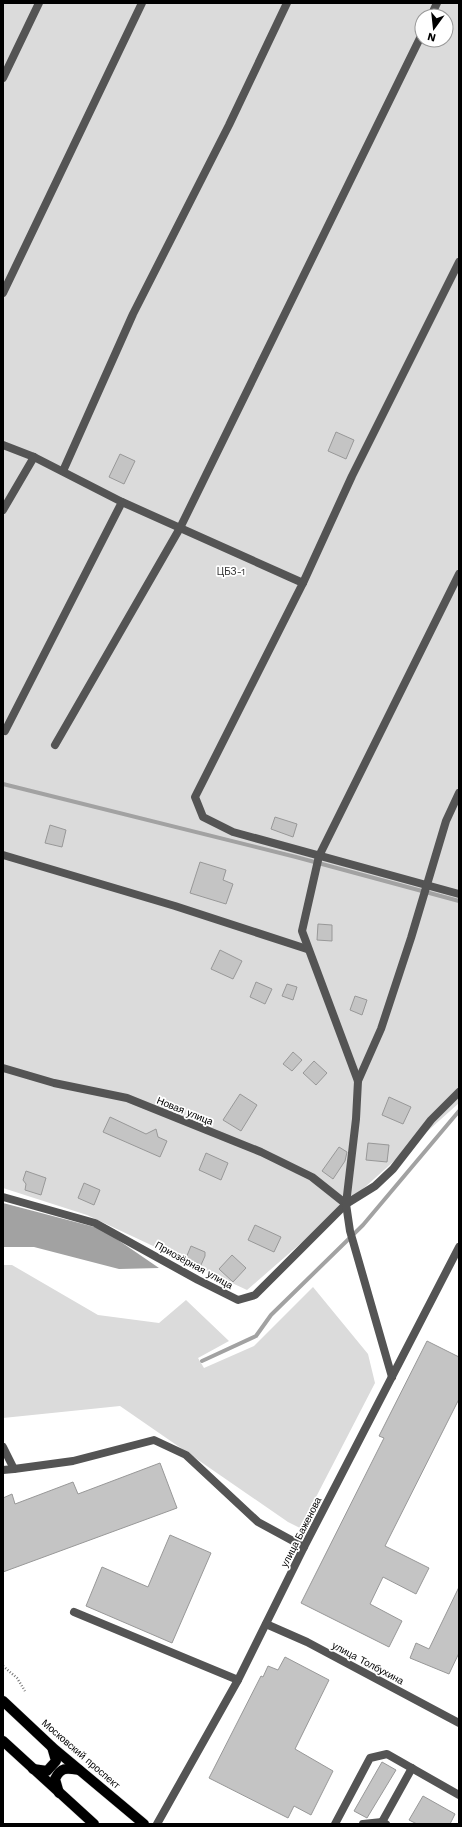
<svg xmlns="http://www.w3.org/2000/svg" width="462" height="1827" viewBox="0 0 462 1827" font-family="'Work Sans',sans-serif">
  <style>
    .green { fill: #dbdbdb; fill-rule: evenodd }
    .water { fill: #a2a2a2 }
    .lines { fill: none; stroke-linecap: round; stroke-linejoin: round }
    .stream { stroke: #a2a2a2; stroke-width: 4 }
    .building { fill: #c4c4c4; stroke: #989898 }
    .primary-casing { stroke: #dbdbdb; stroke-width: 11 }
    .path { stroke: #767676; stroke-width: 2.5; stroke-dasharray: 1 2; stroke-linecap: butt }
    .service { stroke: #545454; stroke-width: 8 }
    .minor { stroke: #545454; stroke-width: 8 }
    .primary { stroke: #000; stroke-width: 10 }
    .labels { text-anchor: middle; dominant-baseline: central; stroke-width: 3.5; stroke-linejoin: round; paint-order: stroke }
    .park-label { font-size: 10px; fill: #323232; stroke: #fff }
    .street-label { font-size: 10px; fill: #000; stroke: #fff }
  </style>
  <rect width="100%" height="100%" fill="#fff"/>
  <!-- green -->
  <g class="green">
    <path d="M3 3H459V1103L346 1204 247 1290 87 1215 3 1188ZM422 16H446V40H422Z"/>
    <polygon points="3,1265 12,1265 98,1315 159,1323 186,1300 229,1341 198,1358 204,1368 254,1346 313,1287 368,1354 375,1383 300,1528 288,1522 120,1406 3,1418"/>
  </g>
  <!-- water -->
  <polygon class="water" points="3,1203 102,1229 159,1268 119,1269 34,1247 3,1247"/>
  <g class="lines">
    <!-- stream -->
    <g class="stream">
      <polyline points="3,784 296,857 459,901"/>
      <polyline points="202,1361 256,1336 271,1315 363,1225 459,1111"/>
    </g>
  </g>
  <!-- building -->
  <g class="building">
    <polygon points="336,432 354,440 346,459 328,451"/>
    <polygon points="120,454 135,461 124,484 109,477"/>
    <polygon points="275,817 297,824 293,837 271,829"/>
    <polygon points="50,825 66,830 62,847 45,843"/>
    <polygon points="200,862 226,870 223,880 233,884 226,904 190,893"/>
    <polygon points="318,924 332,925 332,941 317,940"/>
    <polygon points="220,950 242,961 233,979 211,969"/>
    <polygon points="256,982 272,989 265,1004 250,997"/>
    <polygon points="287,984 297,987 293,1000 282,996"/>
    <polygon points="355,996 367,1000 362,1015 350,1010"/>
    <polygon points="293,1052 302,1060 292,1071 283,1064"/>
    <polygon points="314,1061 327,1073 316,1085 303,1073"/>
    <polygon points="240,1094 257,1105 241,1131 223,1120"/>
    <polygon points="389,1097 411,1107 403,1124 382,1115"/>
    <polygon points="110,1117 146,1134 156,1129 158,1137 167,1141 160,1157 103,1132"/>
    <polygon points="368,1143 389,1145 387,1162 366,1160"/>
    <polygon points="339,1147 347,1152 345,1161 333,1179 322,1171"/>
    <polygon points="206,1153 228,1163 221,1180 199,1170"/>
    <polygon points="26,1171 46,1178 41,1195 25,1190 26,1184 23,1180"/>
    <polygon points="84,1183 100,1190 94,1205 78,1198"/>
    <polygon points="255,1225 281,1237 274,1252 248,1240"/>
    <polygon points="191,1246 205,1252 205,1256 201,1265 186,1258"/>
    <polygon points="232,1255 246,1268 233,1282 219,1269"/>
    <polygon points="427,1341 459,1357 459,1399 385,1546 429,1568 416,1594 383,1577 370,1604 402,1621 389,1647 301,1603 384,1438 379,1436"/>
    <polygon points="160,1463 177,1508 3,1572 3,1498 12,1494 15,1504 73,1482 78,1494"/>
    <polygon points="170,1535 211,1553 172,1643 86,1606 102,1567 148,1587"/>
    <polygon points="459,1587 459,1653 449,1674 410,1658 416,1643 429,1649"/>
    <polygon points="285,1657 329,1680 295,1749 333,1771 311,1815 294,1806 288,1818 209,1778 261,1676 263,1677 268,1666 278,1670"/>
    <polygon points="382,1762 396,1770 367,1818 354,1811"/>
    <polygon points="423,1796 455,1814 450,1824 417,1824 409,1820"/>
  </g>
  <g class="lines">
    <!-- primary casing -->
    <g class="primary-casing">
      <g id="primary">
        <polyline points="3,1701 52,1747 144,1824"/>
        <polyline points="3,1741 94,1824"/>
        <polyline points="33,1769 47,1771 56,1761 52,1747"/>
        <path d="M59 1793 55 1779C61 1767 66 1768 79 1770"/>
      </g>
    </g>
    <!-- path -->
    <polyline class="path" points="3,1666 17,1678 25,1691"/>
    <!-- service -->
    <g class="service">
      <polyline points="3,1447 14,1469 73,1461 154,1440 186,1455 258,1522 304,1547"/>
      <polyline points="3,1470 14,1469"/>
      <polyline points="74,1612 238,1680"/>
      <polyline points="382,1822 412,1768"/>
      <polyline points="335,1824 370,1758 387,1754 459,1795"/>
      <polyline points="363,1824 382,1822 386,1824"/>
    </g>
    <!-- minor -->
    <g class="minor">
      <polyline points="431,16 437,3"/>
      <polyline points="3,78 39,3"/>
      <polyline points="3,293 142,3"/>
      <polyline points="3,445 34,457 122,502 303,583 195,797 203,817 233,832 459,894"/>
      <polyline points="63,471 133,314 229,125 287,3"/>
      <polyline points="3,510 34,457"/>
      <polyline points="303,583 352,476 459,262"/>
      <polyline points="5,731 122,502"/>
      <polyline points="55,745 180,528 422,34"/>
      <polyline points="3,855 175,906 307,949"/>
      <polyline points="3,1068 54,1083 127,1098 261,1152 312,1177 346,1204"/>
      <polyline points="358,1081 381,1029 411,938 446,821 459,793"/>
      <polyline points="3,1197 95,1223 198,1280 238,1300 255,1295 346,1204 375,1186 393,1169 431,1120 459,1092"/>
      <polyline points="392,1377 350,1231 346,1204 356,1119 358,1081 302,931 319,856 459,574"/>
      <polyline points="266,1624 307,1642 459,1723"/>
      <polyline points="157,1824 238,1680 304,1547 459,1247"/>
    </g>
    <!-- primary -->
    <use href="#primary" class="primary"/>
  </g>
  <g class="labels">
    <!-- park labels -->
    <g class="park-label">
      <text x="231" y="571">ЦБЗ-1</text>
    </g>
    <!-- street labels -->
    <g class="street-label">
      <text transform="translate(185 1111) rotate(22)">Новая улица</text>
      <text transform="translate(194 1265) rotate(29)">Приозёрная улица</text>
      <text transform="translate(301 1532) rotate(-63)">улица Баженова</text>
      <text transform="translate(368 1663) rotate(28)">улица Толбухина</text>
      <text transform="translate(81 1754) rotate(41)">Московский проспект</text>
    </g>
  </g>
  <!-- border -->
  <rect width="462" height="1827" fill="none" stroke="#000000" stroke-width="8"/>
  <!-- north arrow -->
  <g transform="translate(434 28) rotate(195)"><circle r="19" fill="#ffffff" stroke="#999999"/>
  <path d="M0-3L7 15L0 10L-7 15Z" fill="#000000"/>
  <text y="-6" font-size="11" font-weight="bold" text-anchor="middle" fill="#000000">N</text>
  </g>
</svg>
